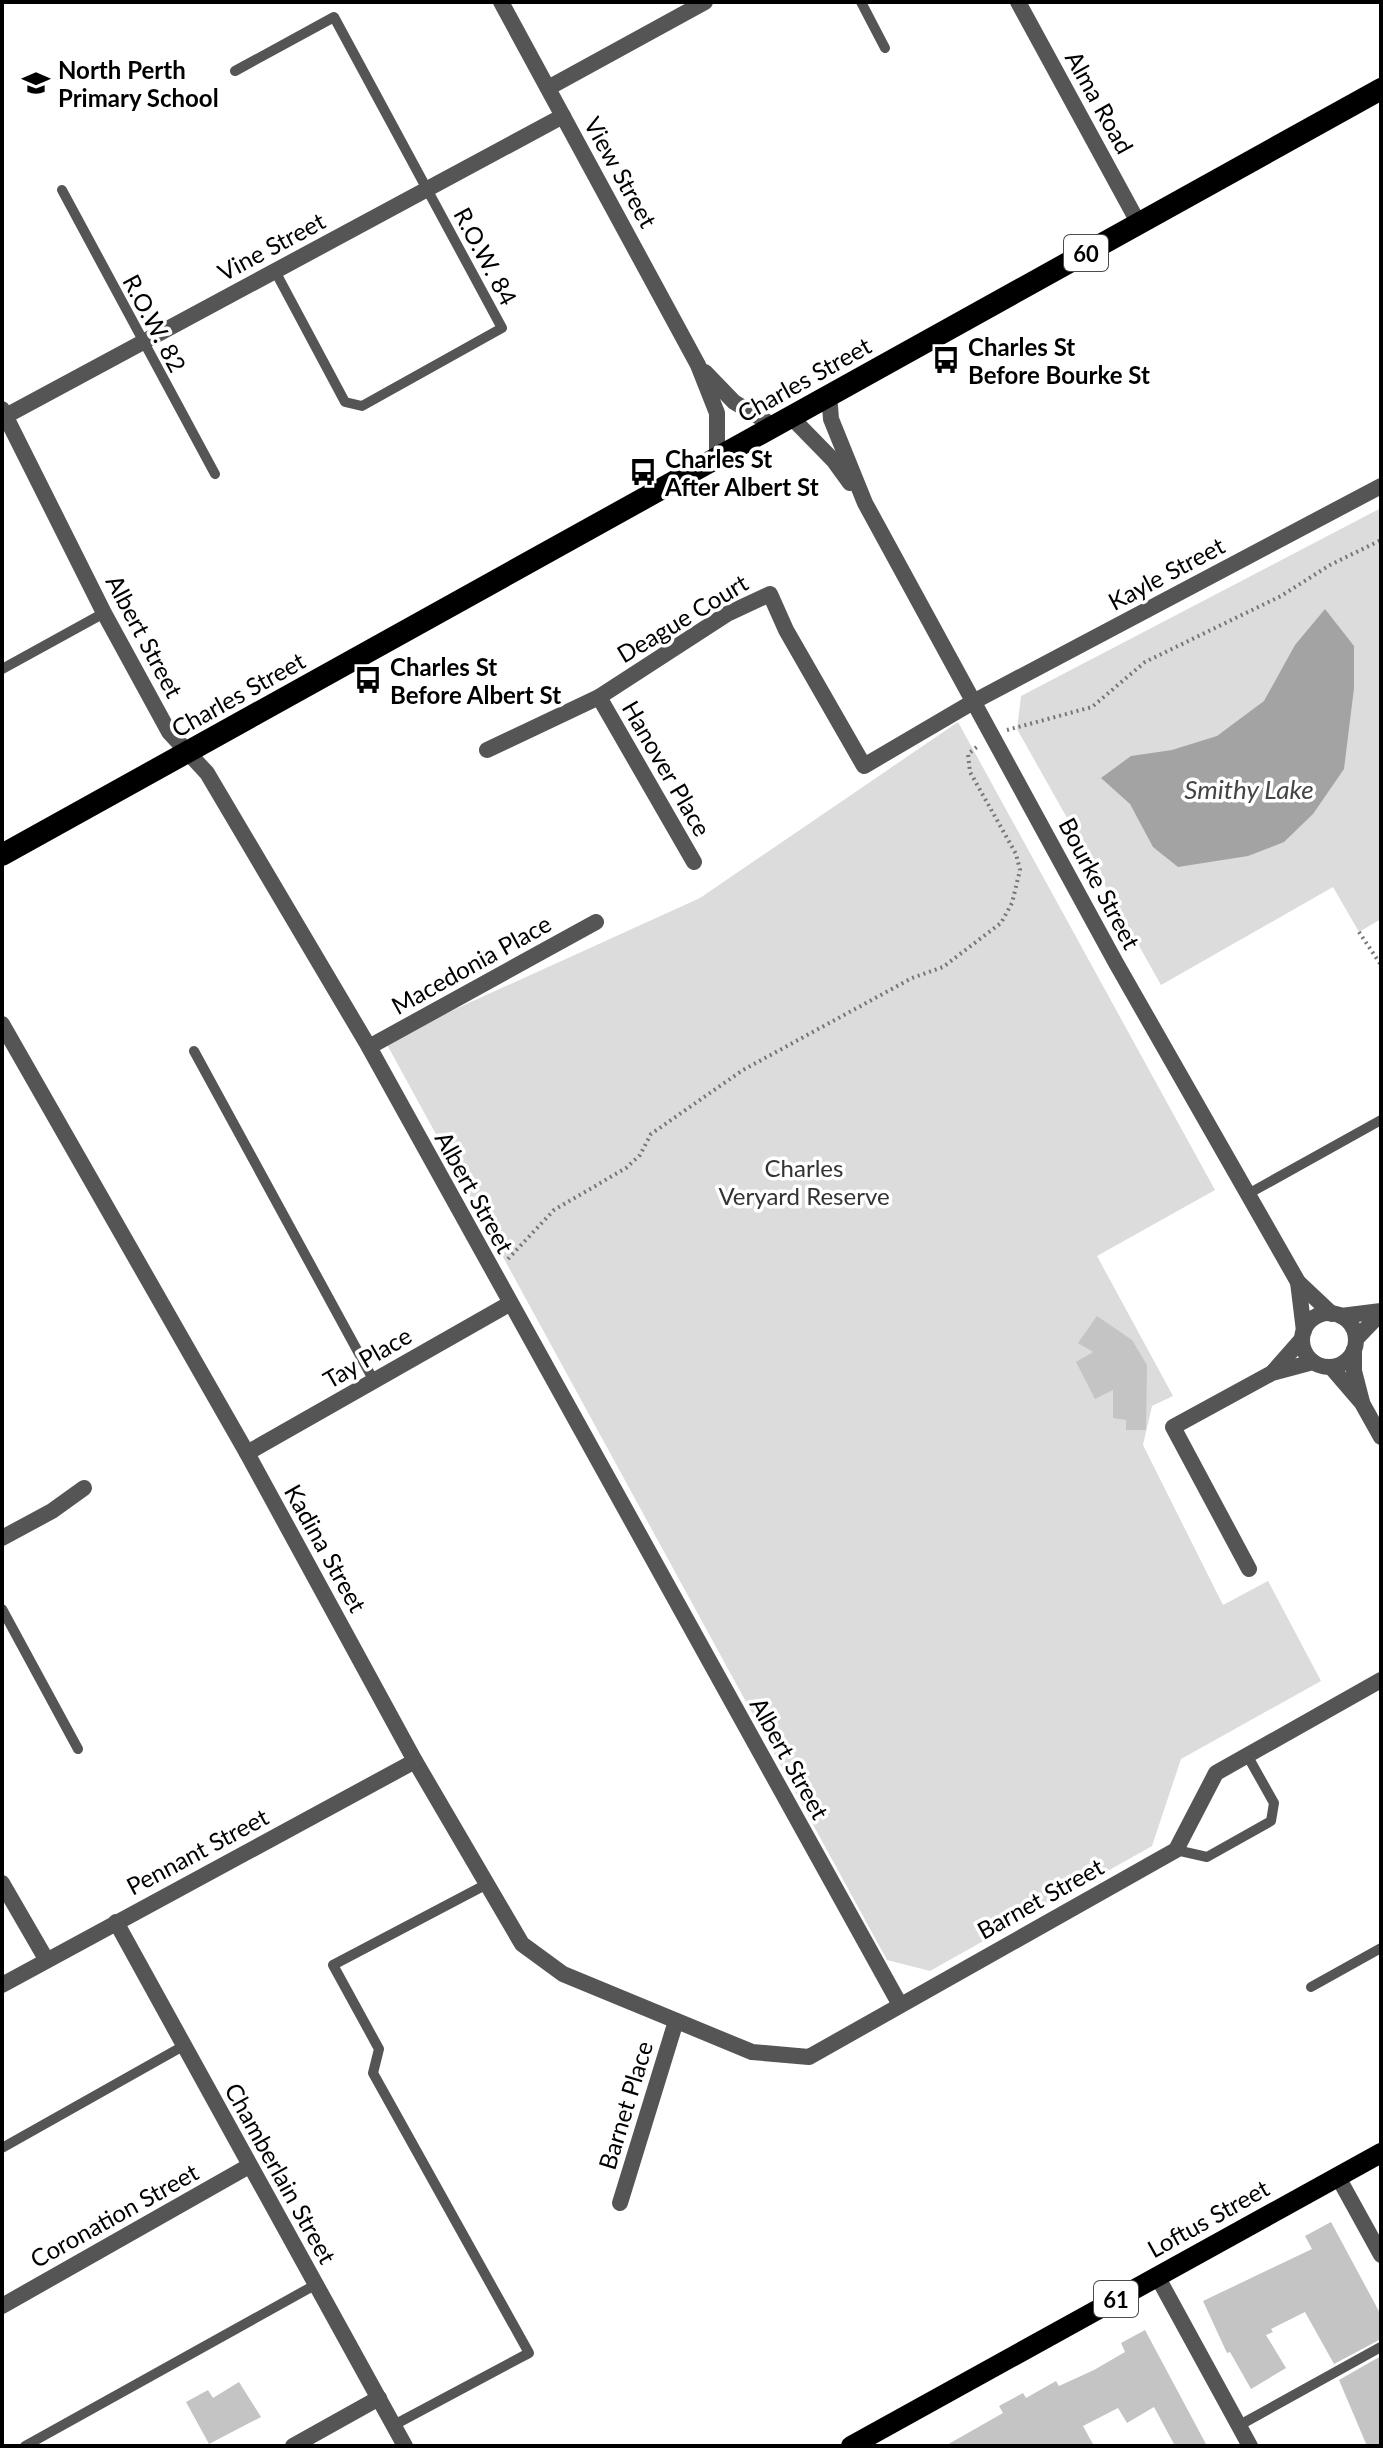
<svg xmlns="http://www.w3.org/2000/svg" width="1383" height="2448" viewBox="0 0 1383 2448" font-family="Lato,sans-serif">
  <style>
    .green { fill: #dcdcdc }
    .water { fill: #a3a3a3 }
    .building { fill: #c4c4c4 }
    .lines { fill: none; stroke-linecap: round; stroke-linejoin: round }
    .path { stroke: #777; stroke-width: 4; stroke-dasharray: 2 4; stroke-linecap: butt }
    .service { stroke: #555; stroke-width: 10 }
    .minor { stroke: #555; stroke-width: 16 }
    .tertiary { stroke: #555; stroke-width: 16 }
    .primary { stroke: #000; stroke-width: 20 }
    .trunk { stroke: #000; stroke-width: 22 }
    .labels { text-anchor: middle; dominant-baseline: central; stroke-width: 7; stroke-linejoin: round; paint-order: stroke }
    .shield { fill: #fff; stroke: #4c4c4c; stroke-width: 2 }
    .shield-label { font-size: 22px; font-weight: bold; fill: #000 }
    .poi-label { font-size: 24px; font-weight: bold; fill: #000; stroke: #fff; text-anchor: start }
    .street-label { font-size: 24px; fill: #000; stroke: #fff }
    .park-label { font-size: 24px; fill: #333; stroke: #fff }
    .water-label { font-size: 26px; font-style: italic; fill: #444; stroke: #fff }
  </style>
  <rect width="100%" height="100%" fill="#fff"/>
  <!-- green -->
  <g class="green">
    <polygon points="1381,508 1381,919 1359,932 1333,887 1161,985 1017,729 1021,696"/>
    <polygon points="958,722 1215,1190 1097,1256 1173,1396 1152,1406 1143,1445 1223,1605 1268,1581 1321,1681 1181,1759 1152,1846 930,1971 887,1960 385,1041 700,898"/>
  </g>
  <!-- water -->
  <polygon class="water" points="1325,609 1354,646 1354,688 1344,769 1313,814 1284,842 1248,856 1178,867 1153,847 1130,804 1101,778 1131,756 1172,750 1217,736 1264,701 1295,645"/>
  <!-- building -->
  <g class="building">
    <polygon points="1097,1316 1132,1340 1147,1365 1146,1430 1126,1430 1126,1420 1113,1418 1113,1390 1095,1399 1076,1362 1093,1352 1078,1343"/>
    <polygon points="1331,2222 1381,2315 1381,2339 1334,2364 1305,2312 1271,2329 1273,2332 1266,2335 1286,2368 1251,2389 1230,2352 1227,2353 1203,2301 1312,2249 1305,2236"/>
    <polygon points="1145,2330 1207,2446 1175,2446 1154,2407 1127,2423 1118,2408 1083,2426 1094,2446 945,2446 1003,2413 999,2406 1023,2393 1026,2398 1056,2381 1059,2386 1094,2370 1125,2352 1121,2343"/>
    <polygon points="1381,2356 1381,2446 1367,2446 1339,2380"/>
    <polygon points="239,2382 261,2417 209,2444 186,2402 208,2390 213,2398"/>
  </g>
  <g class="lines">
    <!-- path -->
    <g class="path">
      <polyline points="1007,730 1092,707 1145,662 1281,596 1330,565 1381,540"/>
      <polyline points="1359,932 1381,965"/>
      <polyline points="508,1259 554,1210 626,1168 640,1155 651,1134 743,1070 912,978 943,967 1001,923 1012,903 1020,870 1016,854 970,772 968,754 978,746"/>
    </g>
    <!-- service -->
    <g class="service">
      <polyline points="861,2 885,48"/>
      <polyline points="235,71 334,17 502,328 362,406 345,402 275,271"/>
      <polyline points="62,190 215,474"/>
      <polyline points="2,669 104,613"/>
      <polyline points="194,1051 374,1381"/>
      <polyline points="1248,1194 1381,1120"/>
      <polyline points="2,1609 78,1749"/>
      <polyline points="1176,1850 1207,1857 1271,1821 1274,1803 1247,1755"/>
      <polyline points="1311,1987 1381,1948"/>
      <polyline points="2,2148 185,2045"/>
      <polyline points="394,2425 529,2353 373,2073 379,2049 333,1965 487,1884"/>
      <polyline points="1238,2426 1381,2347"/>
      <polyline points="25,2446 315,2285"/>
    </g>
    <!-- minor -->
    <g class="minor">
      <polyline points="1018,2 1139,224"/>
      <polyline points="548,88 705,2"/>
      <polyline points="2,409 104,613 169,732 207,773 369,1047 899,2003"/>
      <polyline points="2,418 563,116"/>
      <polyline points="599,697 694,862"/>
      <polyline points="487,750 599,697 727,614 770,594 786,630 864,766 973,702 1381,486"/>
      <polyline points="2,1024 247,1453 415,1761 522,1944 563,1974 752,2052 809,2057 1176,1850 1216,1773 1381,1680"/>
      <polyline points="369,1047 596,922"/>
      <polyline points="1341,1316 1381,1311"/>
      <polyline points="1356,1339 1381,1313"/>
      <polyline points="1273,1372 1302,1339"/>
      <polyline points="247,1453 509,1304"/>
      <polyline points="2,1538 52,1511 84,1488"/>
      <polyline points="1249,1569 1173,1427 1272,1373 1313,1362"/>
      <polyline points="2,1883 46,1959"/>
      <polyline points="116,1922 405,2446"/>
      <polyline points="2,1985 415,1761"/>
      <polyline points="1338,2177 1381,2255"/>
      <polyline points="620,2203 676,2021"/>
      <polyline points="1157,2276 1250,2446"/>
      <polyline points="2,2306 249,2166"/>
      <polyline points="293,2446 379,2398"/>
    </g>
    <!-- tertiary -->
    <g class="tertiary">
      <polyline points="501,2 698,365 717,413 717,459"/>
      <polyline points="705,372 734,402 774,426"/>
      <polyline points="829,394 831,419 865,503 1116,963 1298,1282 1332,1314"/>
      <polyline points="791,417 834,461 850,483"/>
      <polyline points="1298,1282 1304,1331"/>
      <circle cx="1329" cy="1340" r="27"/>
      <polyline points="1354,1350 1354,1371 1362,1402"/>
      <polyline points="1331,1367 1362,1403 1381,1437"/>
    </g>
    <!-- primary -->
    <polyline class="primary" points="851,2446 1381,2153"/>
    <!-- trunk -->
    <polyline class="trunk" points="2,855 1381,89"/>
  </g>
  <!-- icons -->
  <defs>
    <g id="school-bare" transform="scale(2.16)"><path d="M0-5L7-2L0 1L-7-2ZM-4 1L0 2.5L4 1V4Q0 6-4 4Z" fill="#000" stroke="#fff" stroke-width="2.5" paint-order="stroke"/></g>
    <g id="bus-bare" transform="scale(2.16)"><path d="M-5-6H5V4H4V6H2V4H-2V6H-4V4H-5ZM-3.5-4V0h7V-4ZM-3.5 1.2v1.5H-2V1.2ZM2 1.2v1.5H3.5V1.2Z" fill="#000" stroke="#fff" stroke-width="2.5" paint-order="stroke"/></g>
  </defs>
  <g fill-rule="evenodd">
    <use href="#school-bare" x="36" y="83"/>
    <use href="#bus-bare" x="946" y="360"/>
    <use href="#bus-bare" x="643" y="472"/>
    <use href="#bus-bare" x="368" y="680"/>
  </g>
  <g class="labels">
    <!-- shield labels -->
    <g class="shield">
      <rect x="1064" y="235" width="44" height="36" rx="6"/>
      <rect x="1094" y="2281" width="44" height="36" rx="6"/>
    </g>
    <g class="shield-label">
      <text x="1086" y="253">60</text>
      <text x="1116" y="2299">61</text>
    </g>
    <!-- poi labels -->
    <g class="poi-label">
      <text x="58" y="69">North Perth<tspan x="58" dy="28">Primary School</tspan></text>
      <text x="968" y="346">Charles St<tspan x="968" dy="28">Before Bourke St</tspan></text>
      <text x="665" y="458">Charles St<tspan x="665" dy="28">After Albert St</tspan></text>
      <text x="390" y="666">Charles St<tspan x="390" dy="28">Before Albert St</tspan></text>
    </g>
    <!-- street labels -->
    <g class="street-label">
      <text transform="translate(1100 102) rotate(61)">Alma Road</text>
      <text transform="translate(621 172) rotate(61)">View Street</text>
      <text transform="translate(271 246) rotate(-28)">Vine Street</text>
      <text transform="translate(486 256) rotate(62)">R.O.W. 84</text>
      <text transform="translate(155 323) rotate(62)">R.O.W. 82</text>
      <text transform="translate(804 379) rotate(-29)">Charles Street</text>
      <text transform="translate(1166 573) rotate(-28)">Kayle Street</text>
      <text transform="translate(682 618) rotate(-31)">Deague Court</text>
      <text transform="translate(145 636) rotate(62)">Albert Street</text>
      <text transform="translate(238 694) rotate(-29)">Charles Street</text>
      <text transform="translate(667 768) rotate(60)">Hanover Place</text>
      <text transform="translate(1100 883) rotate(62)">Bourke Street</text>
      <text transform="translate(471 964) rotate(-29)">Macedonia Place</text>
      <text transform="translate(475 1192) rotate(61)">Albert Street</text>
      <text transform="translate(367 1357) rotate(-30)">Tay Place</text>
      <text transform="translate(326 1548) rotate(61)">Kadina Street</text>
      <text transform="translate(790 1758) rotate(61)">Albert Street</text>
      <text transform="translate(197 1851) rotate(-28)">Pennant Street</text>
      <text transform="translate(1040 1898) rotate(-29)">Barnet Street</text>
      <text transform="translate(625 2105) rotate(-73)">Barnet Place</text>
      <text transform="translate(281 2173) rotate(61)">Chamberlain Street</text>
      <text transform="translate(114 2215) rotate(-29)">Coronation Street</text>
      <text transform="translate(1208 2218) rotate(-29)">Loftus Street</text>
    </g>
    <!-- park labels -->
    <g class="park-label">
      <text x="804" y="1167">Charles<tspan x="804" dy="28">Veryard Reserve</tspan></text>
    </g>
    <!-- water labels -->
    <g class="water-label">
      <text x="1249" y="789">Smithy Lake</text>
    </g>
  </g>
  <!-- border -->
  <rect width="1383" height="2448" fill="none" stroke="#000000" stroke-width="8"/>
</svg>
